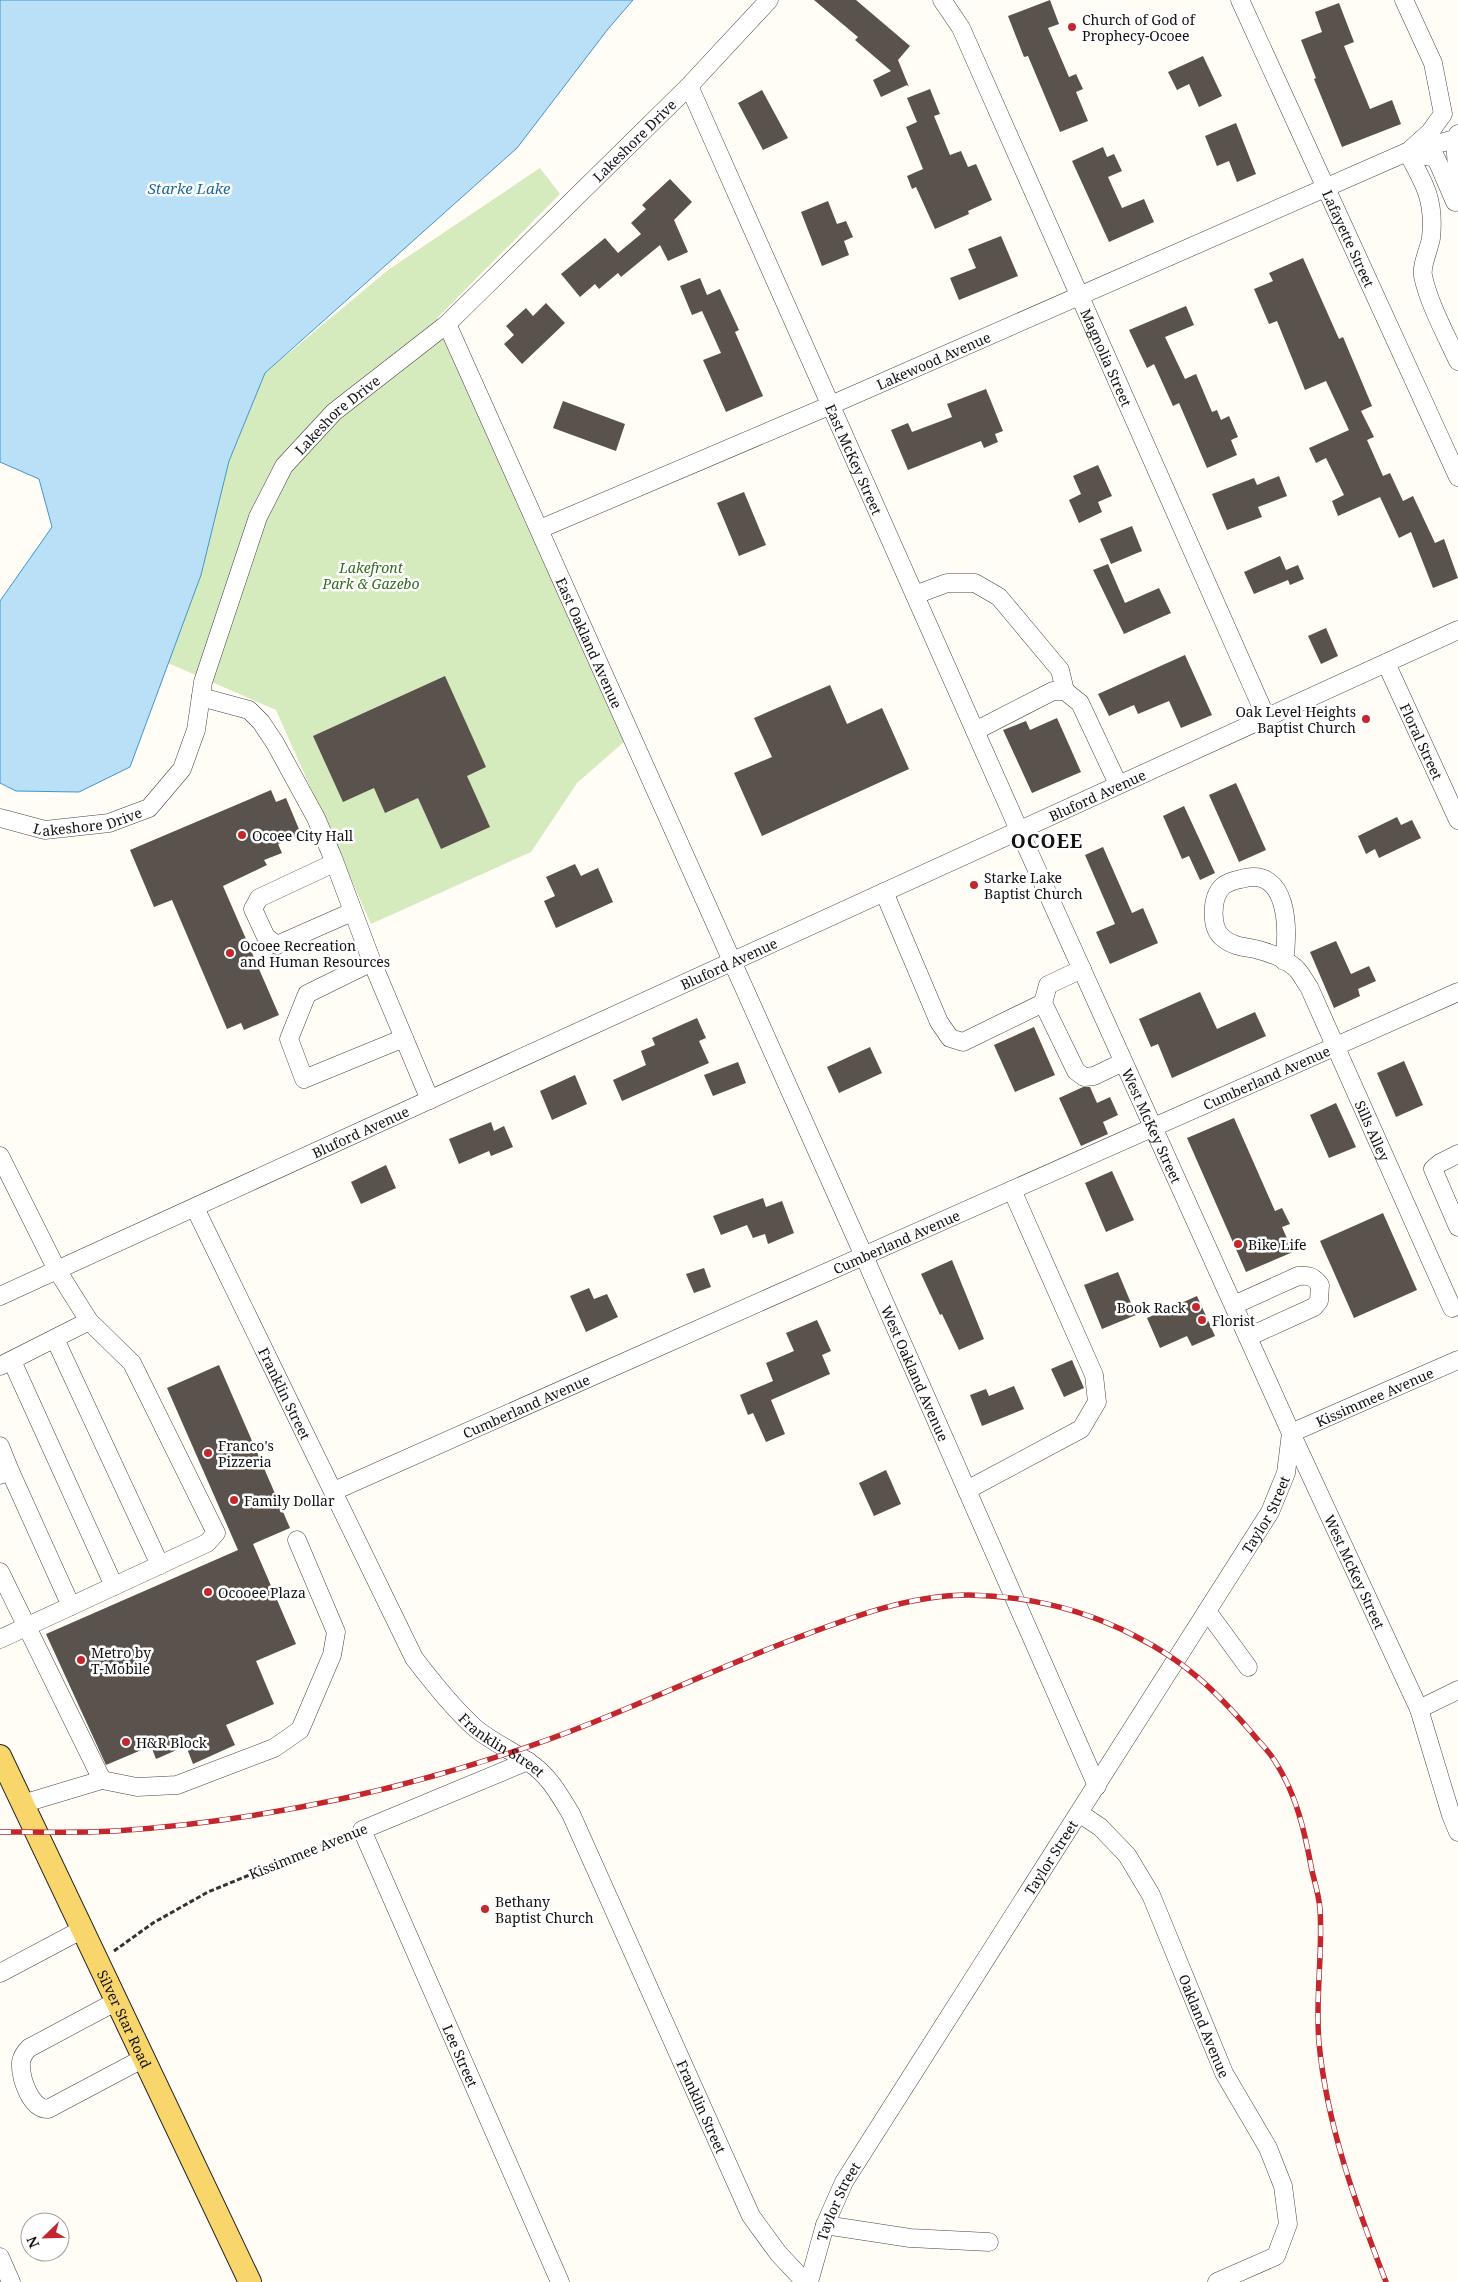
<svg xmlns="http://www.w3.org/2000/svg" width="1458" height="2282" viewBox="0 0 1458 2282" font-family="'Noto Serif',serif">
  <style>
    .green { fill: #d5ebbd }
    .water { fill: #b9e0f7; stroke: #3f96cf }
    .building { fill: #5a524d }
    .lines { fill: none; stroke-linecap: round; stroke-linejoin: round }
    .minor-casing { stroke: #444; stroke-width: 19 }
    .major-casing { stroke: #222; stroke-width: 24 }
    .path { stroke: #333; stroke-width: 3; stroke-dasharray: 5 2.5; stroke-linecap: butt }
    .minor { stroke: #fff; stroke-width: 18 }
    .major { stroke: #f9d66b; stroke-width: 22 }
    .rail-casing { stroke: #c4262e; stroke-width: 5.5 }
    .rail { stroke: #fff; stroke-width: 4; stroke-dasharray: 11; stroke-linecap: butt }
    .poi-dot { fill: #c4262e; stroke: #fff; stroke-width: 2 }
    .labels { text-anchor: middle; dominant-baseline: central; stroke-width: 5; stroke-linejoin: round; paint-order: stroke }
    .poi-label { font-size: 14px; fill: #111; stroke: #fff; text-anchor: start }
    .street-label { font-size: 14px; fill: #111; stroke: #fff }
    .park-label { font-size: 14px; font-style: italic; fill: #2f6b1f; stroke: #fff }
    .water-label { font-size: 15px; font-style: italic; fill: #1768a6; stroke: #fff }
    .district-label { font-size: 19px; font-weight: bold; letter-spacing: 1px; fill: #111; stroke: #fff }
  </style>
  <rect width="100%" height="100%" fill="#fffdf5"/>
  <!-- green -->
  <polygon class="green" points="540,168 560,194 437,318 625,741 577,783 531,852 371,924 276,710 168,663 201,575 229,461 265,373 388,270"/>
  <!-- water -->
  <polygon class="water" points="0,0 633,0 608,29 517,148 265,373 229,461 201,575 130,767 79,792 16,791 0,783 0,601 52,527 39,479 0,462"/>
  <!-- building -->
  <g class="building">
    <polygon points="814,0 856,0 910,46 898,60 909,87 907,85 881,97 873,80 891,71 855,40 858,37"/>
    <polygon points="1050,0 1059,24 1048,28 1069,77 1076,74 1083,89 1076,92 1088,121 1060,132 1028,56 1024,57 1008,16"/>
    <polygon points="1339,3 1354,42 1344,46 1370,109 1392,100 1401,124 1342,147 1314,79 1316,78 1301,40 1322,32 1315,12"/>
    <polygon points="1203,56 1222,96 1199,107 1189,84 1177,90 1168,72"/>
    <polygon points="930,89 940,114 934,116 950,155 961,151 968,167 976,164 992,200 968,211 969,214 935,229 916,187 912,189 907,176 923,169 906,127 917,122 907,98"/>
    <polygon points="762,90 788,138 763,150 738,103"/>
    <polygon points="1236,123 1256,174 1237,182 1229,161 1217,166 1205,136"/>
    <polygon points="1103,147 1107,157 1114,154 1122,171 1108,177 1122,208 1144,199 1154,222 1109,242 1072,161"/>
    <polygon points="670,179 692,202 674,220 688,252 668,261 660,245 621,277 618,273 599,289 595,284 580,297 561,274 605,238 618,253 641,234 631,223 646,209 642,205"/>
    <polygon points="828,201 837,224 846,221 853,237 844,241 849,255 822,266 801,212"/>
    <polygon points="1001,236 1018,276 959,300 950,278 976,268 968,249"/>
    <polygon points="1303,258 1339,339 1343,337 1372,406 1361,411 1374,437 1367,440 1383,476 1390,473 1403,501 1413,496 1435,543 1444,539 1458,578 1433,588 1411,532 1399,538 1380,497 1338,516 1332,501 1344,495 1326,458 1316,463 1309,448 1349,430 1326,381 1305,390 1277,321 1269,324 1254,289 1273,281 1269,273"/>
    <polygon points="700,278 707,295 720,289 739,330 735,332 763,396 726,412 703,360 721,353 702,311 692,315 680,286"/>
    <polygon points="546,303 565,323 522,364 504,344 514,335 506,326 526,308 533,316"/>
    <polygon points="1186,306 1194,325 1165,337 1185,379 1196,374 1212,412 1217,410 1221,420 1229,416 1238,437 1231,440 1237,455 1207,468 1179,403 1173,406 1154,364 1147,368 1129,330"/>
    <polygon points="986,389 1003,431 995,434 998,442 984,448 981,441 908,470 891,430 908,423 912,432 952,417 947,404"/>
    <polygon points="563,401 625,424 616,451 553,428"/>
    <polygon points="1098,465 1112,496 1098,502 1102,512 1079,523 1069,500 1081,494 1073,476"/>
    <polygon points="1279,476 1287,496 1258,507 1262,517 1227,530 1212,494 1254,478 1257,485"/>
    <polygon points="744,492 766,545 739,556 717,503"/>
    <polygon points="1132,526 1142,551 1111,564 1100,539"/>
    <polygon points="1280,556 1286,570 1298,565 1304,579 1290,585 1288,580 1254,594 1244,572"/>
    <polygon points="1108,564 1125,603 1159,588 1171,613 1124,634 1093,570"/>
    <polygon points="1326,628 1338,656 1321,664 1308,636"/>
    <polygon points="1185,655 1212,715 1181,728 1169,701 1138,714 1134,705 1109,716 1098,694"/>
    <polygon points="445,676 486,767 467,776 490,827 441,849 418,798 385,813 374,788 343,802 313,736"/>
    <polygon points="830,685 847,724 882,708 909,769 762,836 734,773 772,757 754,718"/>
    <polygon points="1057,718 1081,772 1032,793 1003,730 1026,721 1030,730"/>
    <polygon points="1236,783 1266,850 1239,862 1209,795"/>
    <polygon points="271,790 276,802 286,798 301,834 278,844 282,853 264,860 267,865 223,886 279,1015 244,1030 241,1023 227,1029 172,900 154,907 130,850"/>
    <polygon points="1184,806 1215,873 1200,880 1189,856 1182,859 1163,816"/>
    <polygon points="1397,817 1401,825 1412,820 1421,838 1379,858 1375,849 1366,854 1358,836"/>
    <polygon points="1103,847 1132,913 1143,908 1158,943 1110,964 1096,932 1115,924 1085,855"/>
    <polygon points="575,864 581,876 598,868 613,902 556,928 544,901 555,896 546,877"/>
    <polygon points="1336,941 1351,974 1369,966 1376,981 1358,989 1360,996 1334,1008 1310,952"/>
    <polygon points="1200,992 1217,1029 1255,1012 1266,1036 1172,1078 1158,1044 1151,1047 1139,1019"/>
    <polygon points="697,1018 706,1038 699,1041 709,1063 622,1101 613,1080 646,1065 641,1051 655,1045 652,1038"/>
    <polygon points="1034,1027 1055,1075 1015,1092 994,1045"/>
    <polygon points="870,1047 882,1073 839,1093 827,1067"/>
    <polygon points="1404,1061 1423,1105 1396,1117 1377,1073"/>
    <polygon points="738,1062 746,1083 713,1096 704,1075"/>
    <polygon points="575,1075 587,1104 552,1120 540,1091"/>
    <polygon points="1083,1087 1090,1087 1097,1103 1110,1097 1118,1115 1103,1122 1108,1134 1081,1146 1059,1098"/>
    <polygon points="1336,1103 1356,1147 1329,1158 1310,1115"/>
    <polygon points="1234,1118 1275,1211 1282,1208 1290,1224 1282,1227 1293,1252 1246,1272 1187,1138"/>
    <polygon points="491,1122 494,1131 504,1126 513,1147 491,1156 489,1151 459,1164 449,1139"/>
    <polygon points="386,1165 396,1188 361,1204 351,1182"/>
    <polygon points="1112,1171 1134,1220 1106,1232 1085,1183"/>
    <polygon points="763,1198 766,1207 782,1201 794,1233 768,1244 765,1234 753,1238 747,1225 721,1235 713,1216"/>
    <polygon points="1383,1213 1417,1290 1354,1318 1320,1241"/>
    <polygon points="952,1260 984,1339 959,1350 942,1314 940,1315 921,1274"/>
    <polygon points="704,1268 711,1287 694,1293 686,1274"/>
    <polygon points="1118,1272 1136,1315 1102,1329 1084,1285"/>
    <polygon points="589,1288 594,1299 607,1294 618,1317 586,1332 570,1296"/>
    <polygon points="1197,1296 1215,1336 1192,1346 1187,1336 1160,1348 1147,1318"/>
    <polygon points="817,1320 831,1351 822,1355 830,1374 771,1400 785,1434 766,1442 753,1413 748,1415 740,1395 773,1381 766,1363 794,1351 786,1333"/>
    <polygon points="1072,1360 1084,1388 1064,1397 1051,1369"/>
    <polygon points="219,1365 290,1528 253,1544 296,1644 256,1661 274,1704 226,1725 235,1745 193,1764 186,1746 156,1759 151,1746 106,1765 46,1634 238,1550 167,1388"/>
    <polygon points="1014,1386 1024,1409 982,1426 970,1395 986,1389 989,1396"/>
    <polygon points="886,1470 901,1504 874,1516 859,1483"/>
  </g>
  <g class="lines">
    <!-- minor casing -->
    <g class="minor-casing">
      <g id="minor">
        <path id="s1" d="M942 0 961 28 1266 717"/>
        <path id="s2" d="M1240 0 1458 477"/>
        <polyline points="1404,0 1433,63 1443,114 1430,132 1411,149"/>
        <path id="s3" d="M689 86 1019 830 1291 1433 1419 1709 1451 1815 1458 1832"/>
        <polyline points="1455,139 1457,169 1455,198"/>
        <path d="M1407 152C1425 184 1435 201 1431 238 1429 250 1421 265 1423 276 1429 304 1446 335 1458 361"/>
        <polyline points="1409,153 1436,158 1455,202"/>
        <path id="s4" d="M447 324 864 1256 1097 1786"/>
        <path id="s5" d="M540 529 831 405 1407 152 1455 139 1458 134"/>
        <polyline points="915,595 947,583 975,583 999,597 1060,670 1065,691"/>
        <path id="s6" d="M1386 663 1458 820"/>
        <polyline points="201,697 249,710 261,722 275,743 316,818 333,858 372,962 430,1100"/>
        <polyline points="975,731 1053,691 1065,691 1080,703 1118,784"/>
        <path id="s7" d="M0 818 45 830 109 823 149 808 182 769 196 730 203 682 258 517 284 466 334 412 447 324 689 86 769 0"/>
        <polyline points="334,863 259,898 253,909 266,937 277,945 352,912"/>
        <polyline points="884,892 939,1022 950,1038 963,1042 1043,1003"/>
        <path id="s8" d="M1284 961C1289 931 1289 865 1241 879 1236 880 1227 883 1223 886 1211 897 1210 928 1223 938 1232 946 1244 947 1255 949 1267 952 1284 958 1293 966 1300 970 1304 981 1309 987L1452 1308"/>
        <polyline points="372,962 307,994 289,1039 304,1079 404,1038"/>
        <polyline points="1082,969 1048,985 1043,1003 1076,1071 1084,1077 1094,1076 1123,1062"/>
        <polyline points="1458,1154 1440,1163 1433,1169 1458,1227"/>
        <polyline points="0,1156 57,1270 89,1321 132,1363 216,1533 207,1543 0,1639"/>
        <path id="s9" d="M195 1208 414 1658C433 1683 452 1707 475 1728 491 1741 510 1750 527 1761 548 1774 559 1794 571 1814L751 2216 778 2253 805 2282"/>
        <path id="s10" d="M0 1296 1458 630"/>
        <path d="M1234 1305 1298 1276C1309 1275 1313 1276 1320 1285L1319 1301 1314 1307 1248 1337"/>
        <polyline points="55,1339 160,1565"/>
        <polyline points="12,1361 114,1586"/>
        <polyline points="0,1366 89,1321"/>
        <path id="s11" d="M1291 1433 1458 1360"/>
        <polyline points="0,1446 10,1471 0,1475"/>
        <polyline points="10,1471 71,1606"/>
        <polyline points="967,1490 1081,1429 1097,1402 1094,1375 1012,1190"/>
        <path id="s12" d="M334 1491 1458 992"/>
        <polyline points="0,1572 102,1780 22,1804"/>
        <polyline points="1207,1611 1248,1667"/>
        <polyline points="1419,1709 1458,1690"/>
        <path id="s13" d="M528 1761 362 1830 560 2282"/>
        <polyline points="102,1780 137,1787 177,1785 274,1748 300,1730 332,1655 336,1632 297,1540"/>
        <path id="s14" d="M1079 1813 1100 1827 1127 1855 1151 1895 1224 2073 1268 2148 1283 2186 1288 2224 1276 2256 1217 2282"/>
        <polyline points="0,1973 83,1929"/>
        <path d="M117 2001 29 2048C25 2052 22 2056 21 2062 20 2077 30 2109 48 2109L144 2058"/>
        <polyline points="825,2225 910,2238 989,2242"/>
        <polyline points="0,2257 11,2282"/>
        <path id="s15" d="M809 2282 825 2225 844 2182 1270 1512 1286 1473 1291 1433"/>
      </g>
    </g>
    <!-- major casing -->
    <g class="major-casing">
      <g id="major">
        <path id="s16" d="M0 1756 250 2282"/>
      </g>
    </g>
    <!-- path -->
    <polyline class="path" points="114,1951 153,1923 208,1892 347,1835"/>
    <!-- minor -->
    <use href="#minor" class="minor"/>
    <!-- major -->
    <use href="#major" class="major"/>
    <!-- rail casing -->
    <g class="rail-casing">
      <path id="rail" d="M0 1832C38 1832 77 1833 115 1831 248 1822 382 1795 509 1753 606 1722 698 1675 794 1639 850 1618 908 1595 969 1595 1029 1596 1083 1609 1135 1636 1185 1661 1216 1691 1252 1733 1260 1743 1270 1752 1276 1763 1297 1796 1305 1833 1312 1871 1315 1883 1319 1896 1320 1909 1323 1953 1315 1998 1319 2043 1327 2126 1356 2205 1386 2282"/>
    </g>
    <!-- rail -->
    <use href="#rail" class="rail"/>
  </g>
  <!-- markers -->
  <g class="poi-dot">
    <circle cx="1072" cy="27" r="5"/>
    <circle cx="1366" cy="719" r="5"/>
    <circle cx="242" cy="835" r="5"/>
    <circle cx="974" cy="885" r="5"/>
    <circle cx="230" cy="953" r="5"/>
    <circle cx="1238" cy="1244" r="5"/>
    <circle cx="1196" cy="1307" r="5"/>
    <circle cx="1202" cy="1320" r="5"/>
    <circle cx="208" cy="1453" r="5"/>
    <circle cx="234" cy="1500" r="5"/>
    <circle cx="208" cy="1592" r="5"/>
    <circle cx="81" cy="1660" r="5"/>
    <circle cx="126" cy="1742" r="5"/>
    <circle cx="485" cy="1909" r="5"/>
  </g>
  <g class="labels">
    <!-- poi labels -->
    <g class="poi-label">
      <text x="1082" y="19">Church of God of<tspan x="1082" dy="16">Prophecy-Ocoee</tspan></text>
      <text x="1356" y="711" text-anchor="end">Oak Level Heights<tspan x="1356" dy="16">Baptist Church</tspan></text>
      <text x="252" y="835">Ocoee City Hall</text>
      <text x="984" y="877">Starke Lake<tspan x="984" dy="16">Baptist Church</tspan></text>
      <text x="240" y="945">Ocoee Recreation<tspan x="240" dy="16">and Human Resources</tspan></text>
      <text x="1248" y="1244">Bike Life</text>
      <text x="1186" y="1307" text-anchor="end">Book Rack</text>
      <text x="1212" y="1320">Florist</text>
      <text x="218" y="1445">Franco's<tspan x="218" dy="16">Pizzeria</tspan></text>
      <text x="244" y="1500">Family Dollar</text>
      <text x="218" y="1592">Ocooee Plaza</text>
      <text x="91" y="1652">Metro by<tspan x="91" dy="16">T-Mobile</tspan></text>
      <text x="136" y="1742">H&amp;R Block</text>
      <text x="495" y="1901">Bethany<tspan x="495" dy="16">Baptist Church</tspan></text>
    </g>
    <!-- street labels -->
    <g class="street-label">
      <text stroke="none"><textPath href="#s7" startOffset="1005">Lakeshore Drive</textPath></text>
      <text stroke="none"><textPath href="#s2" startOffset="262">Lafayette Street</textPath></text>
      <text stroke="none"><textPath href="#s1" startOffset="394">Magnolia Street</textPath></text>
      <text stroke="none"><textPath href="#s5" startOffset="428">Lakewood Avenue</textPath></text>
      <text stroke="none"><textPath href="#s7" startOffset="600">Lakeshore Drive</textPath></text>
      <text stroke="none"><textPath href="#s3" startOffset="408">East McKey Street</textPath></text>
      <text stroke="none"><textPath href="#s4" startOffset="349">East Oakland Avenue</textPath></text>
      <text stroke="none"><textPath href="#s6" startOffset="86">Floral Street</textPath></text>
      <text stroke="none"><textPath href="#s10" startOffset="1206">Bluford Avenue</textPath></text>
      <text stroke="none"><textPath href="#s7" startOffset="90">Lakeshore Drive</textPath></text>
      <text stroke="none"><textPath href="#s10" startOffset="801">Bluford Avenue</textPath></text>
      <text stroke="none"><textPath href="#s12" startOffset="1020">Cumberland Avenue</textPath></text>
      <text stroke="none"><textPath href="#s3" startOffset="1138">West McKey Street</textPath></text>
      <text stroke="none"><textPath href="#s8" startOffset="449">Sills Alley</textPath></text>
      <text stroke="none"><textPath href="#s10" startOffset="396">Bluford Avenue</textPath></text>
      <text stroke="none"><textPath href="#s12" startOffset="615">Cumberland Avenue</textPath></text>
      <text stroke="none"><textPath href="#s4" startOffset="1149">West Oakland Avenue</textPath></text>
      <text stroke="none"><textPath href="#s9" startOffset="206">Franklin Street</textPath></text>
      <text stroke="none"><textPath href="#s11" startOffset="91">Kissimmee Avenue</textPath></text>
      <text stroke="none"><textPath href="#s12" startOffset="210">Cumberland Avenue</textPath></text>
      <text stroke="none"><textPath href="#s15" startOffset="896">Taylor Street</textPath></text>
      <text stroke="none"><textPath href="#s3" startOffset="1628">West McKey Street</textPath></text>
      <text stroke="none"><textPath href="#s9" startOffset="625">Franklin Street</textPath></text>
      <text transform="translate(308 1851) rotate(-22)">Kissimmee Avenue</text>
      <text stroke="none"><textPath href="#s15" startOffset="491">Taylor Street</textPath></text>
      <text stroke="none"><textPath href="#s16" startOffset="291">Silver Star Road</textPath></text>
      <text stroke="none"><textPath href="#s14" startOffset="252">Oakland Avenue</textPath></text>
      <text stroke="none"><textPath href="#s13" startOffset="426">Lee Street</textPath></text>
      <text stroke="none"><textPath href="#s9" startOffset="1045">Franklin Street</textPath></text>
      <text stroke="none"><textPath href="#s15" startOffset="86">Taylor Street</textPath></text>
    </g>
    <!-- park labels -->
    <g class="park-label">
      <text x="371" y="567">Lakefront<tspan x="371" dy="16">Park &amp; Gazebo</tspan></text>
    </g>
    <!-- water labels -->
    <g class="water-label">
      <text x="189" y="188">Starke Lake</text>
    </g>
    <!-- district labels -->
    <g class="district-label">
      <text x="1047" y="841">OCOEE</text>
    </g>
  </g>
  <!-- north arrow -->
  <g transform="translate(45 2237) rotate(247)"><circle r="24" fill="#ffffff" stroke="#a0a0a0"/>
  <path d="M0-4L9 19L0 12L-9 19Z" fill="#c4262e"/>
  <text y="-8" font-size="14" font-weight="bold" text-anchor="middle" fill="#111111">N</text>
  </g>
</svg>
